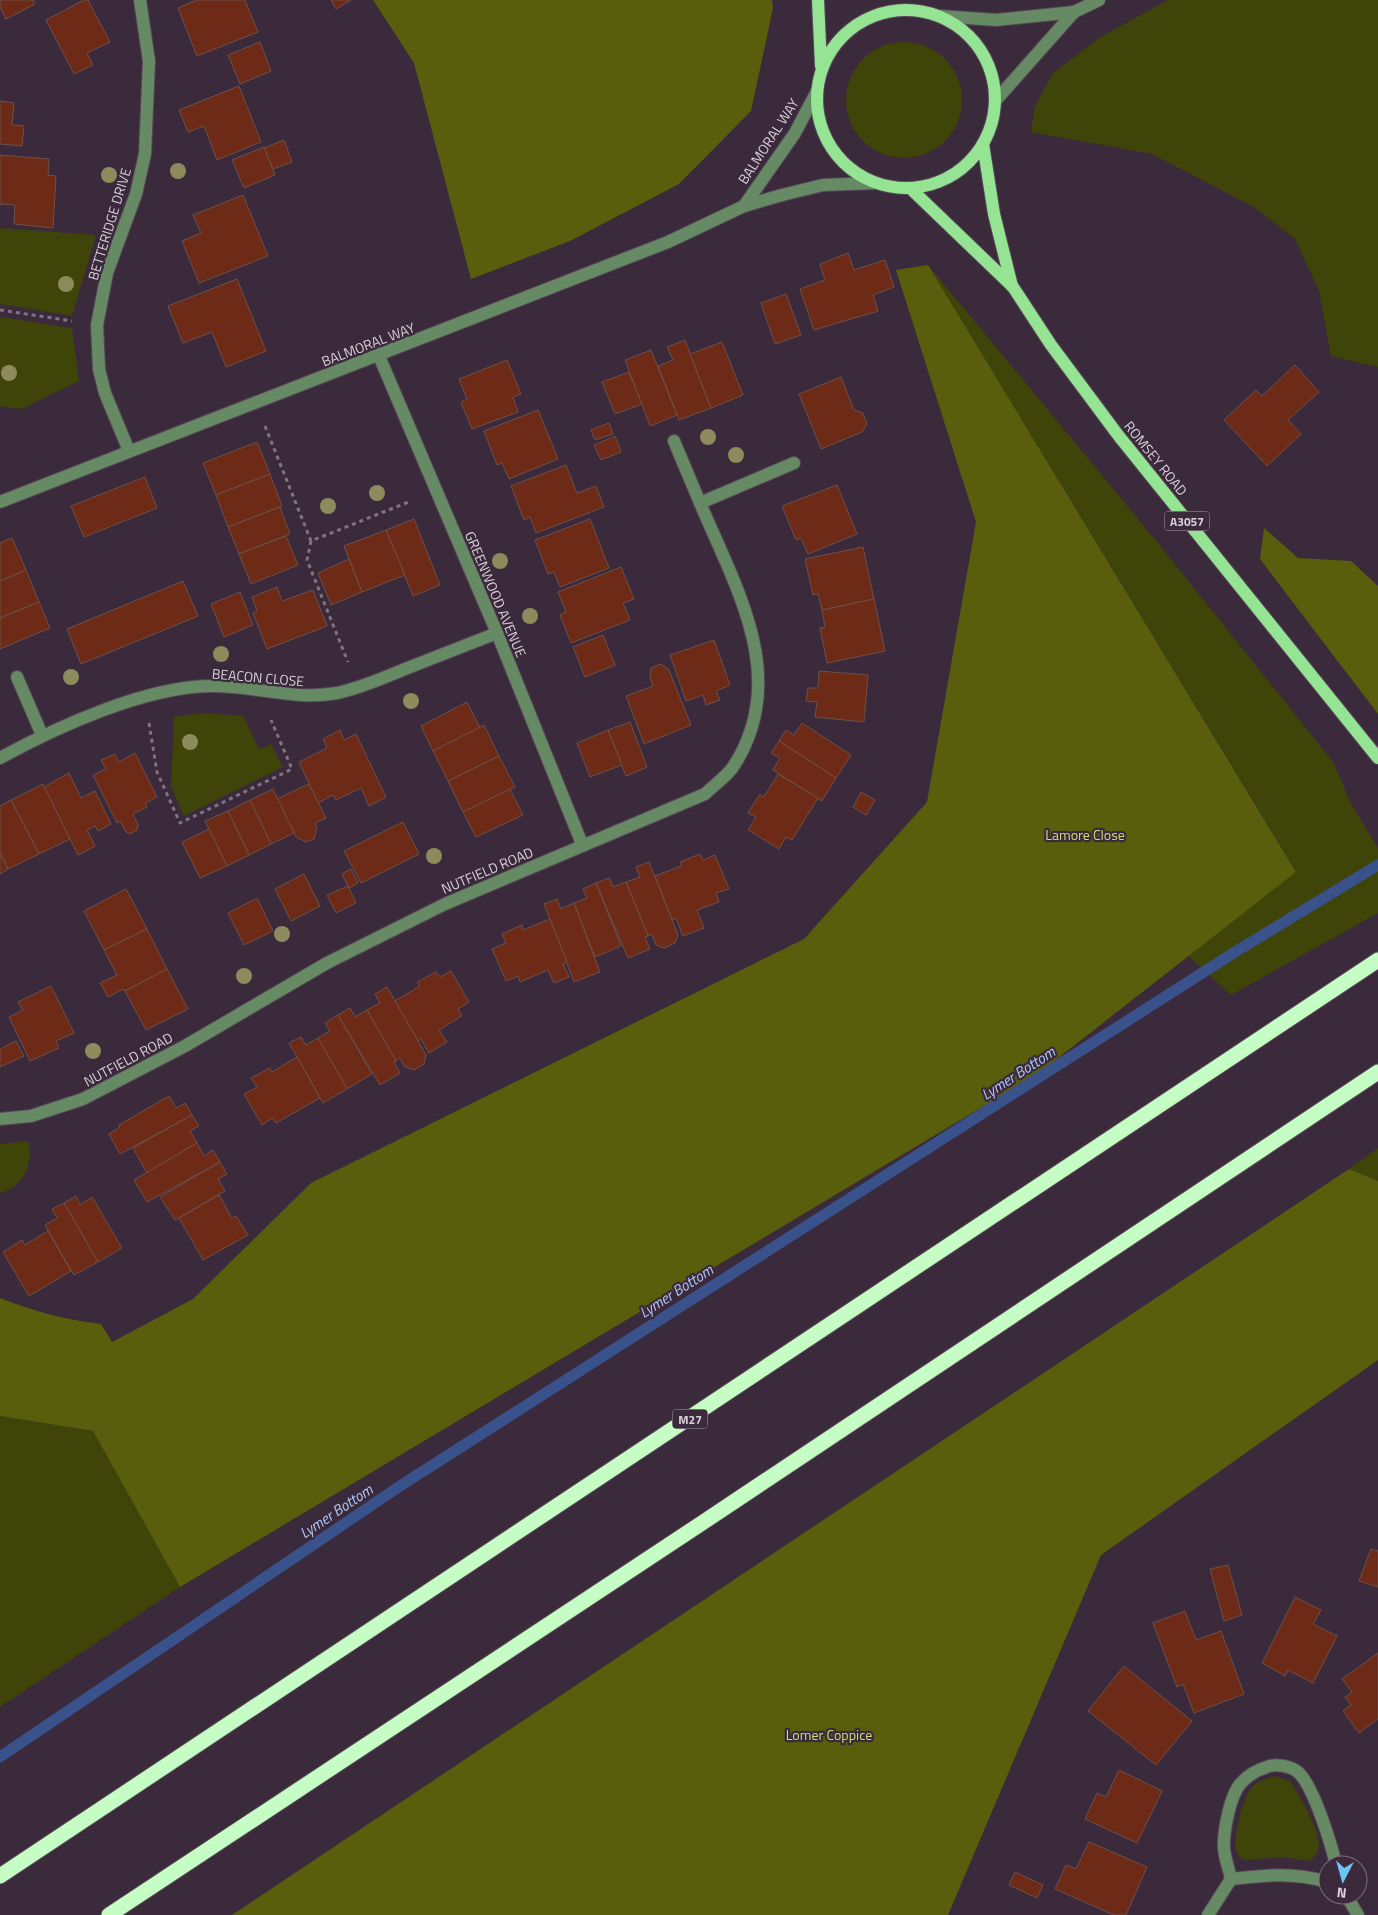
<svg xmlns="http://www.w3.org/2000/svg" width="1378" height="1915" viewBox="0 0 1378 1915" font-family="'Titillium Web',sans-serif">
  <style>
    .green { fill: #3f4408 }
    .forest { fill: #595e0c }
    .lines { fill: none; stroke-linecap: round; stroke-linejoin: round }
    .stream { stroke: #39528b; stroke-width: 11 }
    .building { fill: #6d2b17; stroke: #6d5149 }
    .minor-casing { stroke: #584858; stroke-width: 14 }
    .major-casing { stroke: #584858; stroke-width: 14 }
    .highway-casing { stroke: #584858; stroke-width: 17 }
    .path { stroke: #817382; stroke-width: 3; stroke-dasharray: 4 4; stroke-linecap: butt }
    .minor { stroke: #658a64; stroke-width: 12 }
    .major { stroke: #95e493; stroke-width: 12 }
    .highway { stroke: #c6fdc4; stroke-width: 15 }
    .tree { fill: #8d8b5b }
    .labels { text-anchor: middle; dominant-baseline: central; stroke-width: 4.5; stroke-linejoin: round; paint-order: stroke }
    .shield { fill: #3b2a3c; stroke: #aa9eab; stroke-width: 1 }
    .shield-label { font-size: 12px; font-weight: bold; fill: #dacfda }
    .street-label { font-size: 14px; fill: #dacfda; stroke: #3b2a3c }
    .park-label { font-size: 14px; fill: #d0db74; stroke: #3b2a3c }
    .water-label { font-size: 15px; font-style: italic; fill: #b0c9fc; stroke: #3b2a3c }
  </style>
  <rect width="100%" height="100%" fill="#3b2a3c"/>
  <!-- green -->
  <g class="green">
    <polygon points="1168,0 1378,0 1378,367 1331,356 1319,291 1295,239 1254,207 1152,154 1031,132 1035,106 1053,73 1099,38"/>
    <circle cx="904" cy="100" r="58"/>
    <polygon points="0,228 96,235 72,316 0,304"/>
    <polygon points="928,265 1158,543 1334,763 1350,802 1378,848 1378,913 1231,995 1188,956 1296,871"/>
    <polygon points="0,317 72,328 79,381 21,409 0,406"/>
    <polygon points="202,713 243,716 259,749 271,744 283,767 184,816 171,787 174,717"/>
    <path d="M28 1141C33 1164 24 1187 0 1193V1144Z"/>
    <polygon points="1378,1148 1378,1181 1349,1169"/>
    <polygon points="0,1416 93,1431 180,1587 0,1707"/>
    <path d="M1274 1776 1290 1781C1299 1794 1320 1830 1319 1846 1319 1853 1314 1858 1308 1861L1283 1857 1244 1860C1240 1857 1238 1855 1236 1851 1233 1838 1243 1796 1253 1786 1259 1780 1266 1779 1274 1776Z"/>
  </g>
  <!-- forest -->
  <g class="forest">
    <polygon points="373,0 772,0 773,8 751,111 679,184 570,241 471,279 414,63"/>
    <path d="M928 265 1296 872 1039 1073 180 1587 93 1431 0 1416V1298C34 1311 65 1320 101 1324L112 1342 193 1299 311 1183 804 939 927 802 976 522 896 270Z"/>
    <polygon points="1264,528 1298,558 1351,561 1378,586 1378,714 1260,559"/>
    <polygon points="1349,1169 1378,1181 1378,1360 1101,1555 948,1915 232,1915"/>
  </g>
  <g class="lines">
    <!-- stream -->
    <polyline class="stream" points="0,1757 400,1486 1235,952 1378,865"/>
  </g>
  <!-- building -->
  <g class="building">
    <polygon points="0,0 33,0 35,4 6,19 0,7"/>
    <polygon points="84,0 88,0 110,42 87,53 93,65 74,74 46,20"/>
    <polygon points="197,0 245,0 258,32 197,56 178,8"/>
    <polygon points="331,0 351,0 336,9"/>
    <polygon points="260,42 271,71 240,84 228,55"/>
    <polygon points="239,86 261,142 217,160 204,126 188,132 179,110"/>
    <polygon points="0,101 14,103 12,125 24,126 22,146 0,144"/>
    <polygon points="284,140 292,162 273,169 264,148"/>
    <polygon points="264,147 275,175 244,188 232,160"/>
    <polygon points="0,155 49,159 48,175 56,176 53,228 14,224 15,205 0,204"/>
    <polygon points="243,195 268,256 199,283 182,241 201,233 193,215"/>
    <polygon points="848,253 854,270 885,260 894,287 873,295 878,311 814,330 800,289 825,280 820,264"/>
    <polygon points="237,279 266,351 226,367 212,332 183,343 168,306"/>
    <polygon points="786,294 801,335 775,344 761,303"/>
    <polygon points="685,340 711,408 679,420 658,366 673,360 667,347"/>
    <polygon points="722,342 743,395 711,408 690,354"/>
    <polygon points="651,350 677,415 650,426 625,360"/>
    <polygon points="507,360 521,394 513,397 518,412 472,429 461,402 467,399 459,379"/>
    <polygon points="1295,365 1319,392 1288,420 1301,434 1267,466 1224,420 1256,390 1262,396"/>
    <polygon points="629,372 642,404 615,414 602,382"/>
    <polygon points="841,377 854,410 863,413 867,424 862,432 821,449 799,394"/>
    <polygon points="538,410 558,459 509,479 502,463 497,465 484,431"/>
    <polygon points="609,423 613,434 595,440 591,430"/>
    <polygon points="615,436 621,452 601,460 594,445"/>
    <polygon points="257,442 270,474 216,495 203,463"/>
    <polygon points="566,465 577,493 596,486 604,507 536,533 530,517 524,520 511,486"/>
    <polygon points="270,474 282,506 228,527 216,495"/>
    <polygon points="145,477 157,508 84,537 71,506"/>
    <polygon points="837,485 857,534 808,554 801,538 796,540 782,506"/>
    <polygon points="280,507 290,534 239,554 228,527"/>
    <polygon points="414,519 440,585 413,596 386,530"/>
    <polygon points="590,519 609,568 560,587 554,572 548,574 535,540"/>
    <polygon points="386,530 405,575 362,592 344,546"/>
    <polygon points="286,536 298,565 251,584 239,554"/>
    <polygon points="12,538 26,570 0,581 0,543"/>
    <polygon points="863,547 874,599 822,610 818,594 813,595 805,559"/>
    <polygon points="349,559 362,592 331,605 318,573"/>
    <polygon points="621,567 634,599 623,603 630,620 571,643 560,615 566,612 558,592"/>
    <polygon points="26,570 39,602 0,618 0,581"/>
    <polygon points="183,581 198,616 81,664 67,629"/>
    <polygon points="277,587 282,601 313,590 327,626 267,649 253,613 257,611 252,597"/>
    <polygon points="240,592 253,625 224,637 211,604"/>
    <polygon points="874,599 885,651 827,663 820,628 825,627 822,610"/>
    <polygon points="39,602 50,628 0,649 0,618"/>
    <polygon points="603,635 615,665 585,677 573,647"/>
    <polygon points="714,640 730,685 716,691 720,700 706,705 703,695 686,701 670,655"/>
    <polygon points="661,664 669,670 691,725 644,744 626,696 653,686 650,678 651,668"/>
    <polygon points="819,671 868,675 864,722 815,717 817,702 806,701 808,688 818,688"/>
    <polygon points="467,702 480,728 433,751 421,726"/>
    <polygon points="630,722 647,767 626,776 608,730"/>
    <polygon points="802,723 851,755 836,778 779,741 786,730 794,735"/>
    <polygon points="484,725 499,756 448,781 433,751"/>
    <polygon points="340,730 344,740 356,734 386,797 369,806 361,788 336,800 333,795 318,803 299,762 327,748 323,739"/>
    <polygon points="608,730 622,765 590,777 577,743"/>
    <polygon points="779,741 836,778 822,801 773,770 780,758 771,753"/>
    <polygon points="135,753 157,797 145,803 147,807 133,814 138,825 137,830 130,834 126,832 120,821 117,823 93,775 106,769 101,760 115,754 119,762"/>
    <polygon points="499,756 515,787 463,812 448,781"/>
    <polygon points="69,773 81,798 95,791 111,824 98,831 95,826 87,830 95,846 78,855 44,787"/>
    <polygon points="778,774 818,798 792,840 786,837 779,849 748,830 756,817 748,813 760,794 764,797"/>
    <polygon points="43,784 70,839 39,854 11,800"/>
    <polygon points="309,784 326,818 315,823 317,828 314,839 306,842 296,837 277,799"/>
    <polygon points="273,789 294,833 271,844 250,800"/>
    <polygon points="510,789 523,815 476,837 463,812"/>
    <polygon points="861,792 875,800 866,815 853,807"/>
    <polygon points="11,800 39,854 8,869 0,853 0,806"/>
    <polygon points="250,800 271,844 249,855 228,811"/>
    <polygon points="228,811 249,855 227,866 205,821"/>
    <polygon points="403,822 419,854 361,883 344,851"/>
    <polygon points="209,829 227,866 200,878 182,842"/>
    <polygon points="0,853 8,869 0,874"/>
    <polygon points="700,854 703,860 715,855 729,889 716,893 719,902 697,910 704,928 683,936 676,918 672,920 655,876 681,866 680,862"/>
    <polygon points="649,862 678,935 675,943 664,948 656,945 652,934 648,936 626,882 640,877 636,867"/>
    <polygon points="351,869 358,883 349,888 342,874"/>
    <polygon points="304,874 320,906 291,921 275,889"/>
    <polygon points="609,878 613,887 626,882 648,936 645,937 650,949 628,958 596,883"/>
    <polygon points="596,883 621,946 595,957 574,903 587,898 583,889"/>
    <polygon points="348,886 356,903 336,913 327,895"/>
    <polygon points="126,889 147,929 104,950 84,911"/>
    <polygon points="257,898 273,931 244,945 228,913"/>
    <polygon points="557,899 561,909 574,903 600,972 574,982 544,904"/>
    <polygon points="550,919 567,962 563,964 569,977 554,983 548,970 520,982 518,976 506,981 492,949 506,943 502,934 522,925 523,930"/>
    <polygon points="147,929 167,969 125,991 123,989 108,997 100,983 117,975 104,950"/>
    <polygon points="167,969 188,1009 146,1030 125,991"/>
    <polygon points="451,971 469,1002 458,1009 462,1016 439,1030 447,1042 429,1053 421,1039 418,1041 395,1001 420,986 417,982 436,972 440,977"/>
    <polygon points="51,986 74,1033 56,1041 59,1048 30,1061 9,1017 23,1010 18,1002"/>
    <polygon points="387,987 426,1055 424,1064 414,1070 405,1067 400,1058 396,1061 367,1010 380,1003 375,994"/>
    <polygon points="350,1008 355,1017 367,1010 396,1061 394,1062 400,1073 380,1085 338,1015"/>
    <polygon points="338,1015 372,1074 347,1089 318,1038 330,1031 325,1023"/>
    <polygon points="301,1037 306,1045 318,1038 347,1089 323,1103 289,1043"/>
    <polygon points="16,1041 24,1056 0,1067 0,1049"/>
    <polygon points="297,1057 320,1098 276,1123 273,1118 262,1125 244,1094 257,1087 251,1078 270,1068 272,1072"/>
    <polygon points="169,1096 176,1108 185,1103 192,1115 120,1154 109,1134 120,1127 119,1125"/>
    <polygon points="192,1115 199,1126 190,1131 197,1143 147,1173 133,1148"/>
    <polygon points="197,1143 204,1156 213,1150 220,1162 147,1202 134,1180"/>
    <polygon points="220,1162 227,1174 218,1179 225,1191 175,1220 160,1197"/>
    <polygon points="219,1195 232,1218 236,1216 248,1235 203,1260 179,1218"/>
    <polygon points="76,1196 80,1205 92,1197 122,1248 98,1262 64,1203"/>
    <polygon points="64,1203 98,1262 74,1275 45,1225 57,1218 52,1209"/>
    <polygon points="48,1231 71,1271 29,1296 3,1252 22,1240 25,1245"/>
    <polygon points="1371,1549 1378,1551 1378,1587 1359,1581"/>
    <polygon points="1228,1565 1242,1615 1224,1621 1210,1569"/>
    <polygon points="1295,1597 1321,1610 1313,1624 1337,1636 1313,1683 1288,1670 1285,1676 1262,1663"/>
    <polygon points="1185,1611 1196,1640 1221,1631 1244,1694 1194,1713 1183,1684 1177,1687 1153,1623"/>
    <polygon points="1378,1653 1378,1719 1359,1733 1343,1711 1351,1705 1345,1697 1352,1692 1342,1679"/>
    <polygon points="1124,1666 1192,1721 1156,1765 1088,1711"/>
    <polygon points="1119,1770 1162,1791 1137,1843 1085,1819 1097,1793 1106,1797"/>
    <polygon points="1089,1842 1147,1867 1126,1915 1114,1915 1055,1889 1066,1865 1076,1869"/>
    <polygon points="1015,1872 1043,1885 1037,1898 1009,1885"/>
  </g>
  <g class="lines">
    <!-- minor casing -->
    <g class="minor-casing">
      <g id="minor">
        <polyline points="940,16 996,20 1074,12 1099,0"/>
        <polyline points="996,100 1074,12"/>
        <polyline points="744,206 795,133 817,91"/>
        <polyline points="379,356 497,633 582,844"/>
        <polyline points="674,441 700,503"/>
        <polyline points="129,451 105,393 99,369 97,325 107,273 136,194 145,154 149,61 140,0"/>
        <polyline points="0,502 668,242 744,206 782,195 823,185 876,183"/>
        <polyline points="17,677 42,735"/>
        <path d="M0 758C57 727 144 687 210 686 253 685 294 701 337 693 361 688 383 678 405 669 436 657 466 645 497 633"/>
        <path d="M0 1119 31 1116 83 1099 185 1046 327 963 445 904 705 794C714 785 726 777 733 767 791 679 736 588 700 503L794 463"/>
        <path d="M1231 1879C1229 1869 1225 1859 1224 1849 1223 1832 1230 1795 1241 1783 1248 1775 1257 1770 1267 1767 1275 1763 1292 1766 1299 1773 1314 1788 1331 1843 1336 1865"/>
        <polyline points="1346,1895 1358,1915"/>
        <path d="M1208 1915 1231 1879C1266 1875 1293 1872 1328 1882"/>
      </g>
    </g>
    <!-- major casing -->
    <g class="major-casing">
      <g id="major">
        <polyline points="818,0 821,66"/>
        <circle cx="906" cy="99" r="89"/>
        <polyline points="983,144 994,214 1012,286"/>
        <polyline points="910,188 1013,287 1051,345 1118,435 1378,758"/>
      </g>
    </g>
    <!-- highway casing -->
    <g class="highway-casing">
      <g id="highway">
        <polyline points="0,1876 1378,960"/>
        <polyline points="109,1915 702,1523 1378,1072"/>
      </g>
    </g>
    <!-- path -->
    <g class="path">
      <polyline points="0,310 72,321"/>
      <polyline points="265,426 311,541 411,501"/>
      <polyline points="311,541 307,560 348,662"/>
      <polyline points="149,723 157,772 180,823 292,769 271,720"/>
    </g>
    <!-- minor -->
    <use href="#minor" class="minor"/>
    <!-- major -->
    <use href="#major" class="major"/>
    <!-- highway -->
    <use href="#highway" class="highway"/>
  </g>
  <!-- trees -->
  <g class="tree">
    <circle cx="178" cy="171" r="8"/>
    <circle cx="109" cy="175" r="8"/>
    <circle cx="66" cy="284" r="8"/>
    <circle cx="9" cy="373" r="8"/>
    <circle cx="708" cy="437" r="8"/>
    <circle cx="736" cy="455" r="8"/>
    <circle cx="377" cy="493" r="8"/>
    <circle cx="328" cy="506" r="8"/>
    <circle cx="500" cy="561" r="8"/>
    <circle cx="530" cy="616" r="8"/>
    <circle cx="221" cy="654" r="8"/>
    <circle cx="71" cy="677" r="8"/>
    <circle cx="411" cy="701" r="8"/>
    <circle cx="190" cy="742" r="8"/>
    <circle cx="434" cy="856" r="8"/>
    <circle cx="282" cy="934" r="8"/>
    <circle cx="244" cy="976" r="8"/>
    <circle cx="93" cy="1051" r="8"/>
  </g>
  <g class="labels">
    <!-- shield labels -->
    <g class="shield">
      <rect x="1164.5" y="511.5" width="45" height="19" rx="4"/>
      <rect x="672.5" y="1409.5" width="35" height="19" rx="4"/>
    </g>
    <g class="shield-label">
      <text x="1187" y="521">A3057</text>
      <text x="690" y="1419">M27</text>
    </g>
    <!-- street labels -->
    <g class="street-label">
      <text transform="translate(768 141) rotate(-57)">BALMORAL WAY</text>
      <text transform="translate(109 224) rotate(-73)">BETTERIDGE DRIVE</text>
      <text transform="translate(368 344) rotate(-21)">BALMORAL WAY</text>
      <text transform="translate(1156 458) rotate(51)">ROMSEY ROAD</text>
      <text transform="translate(496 594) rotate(67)">GREENWOOD AVENUE</text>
      <text transform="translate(258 677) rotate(5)">BEACON CLOSE</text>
      <text transform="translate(487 870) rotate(-23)">NUTFIELD ROAD</text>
      <text transform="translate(128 1059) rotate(-28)">NUTFIELD ROAD</text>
    </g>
    <!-- park labels -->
    <g class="park-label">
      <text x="1085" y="834">Lamore Close</text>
      <text x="829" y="1734">Lomer Coppice</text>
    </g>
    <!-- water labels -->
    <g class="water-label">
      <text transform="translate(1018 1073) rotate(-33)">Lymer Bottom</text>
      <text transform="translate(676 1291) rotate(-33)">Lymer Bottom</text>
      <text transform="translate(336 1511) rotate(-34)">Lymer Bottom</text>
    </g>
  </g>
  <!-- north arrow -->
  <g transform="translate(1343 1880) rotate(186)"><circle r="24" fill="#3b2a3c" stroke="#7b6c7b"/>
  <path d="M0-4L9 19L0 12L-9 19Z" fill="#6ac3f1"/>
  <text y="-8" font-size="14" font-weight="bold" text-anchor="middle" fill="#dacfda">N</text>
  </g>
</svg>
